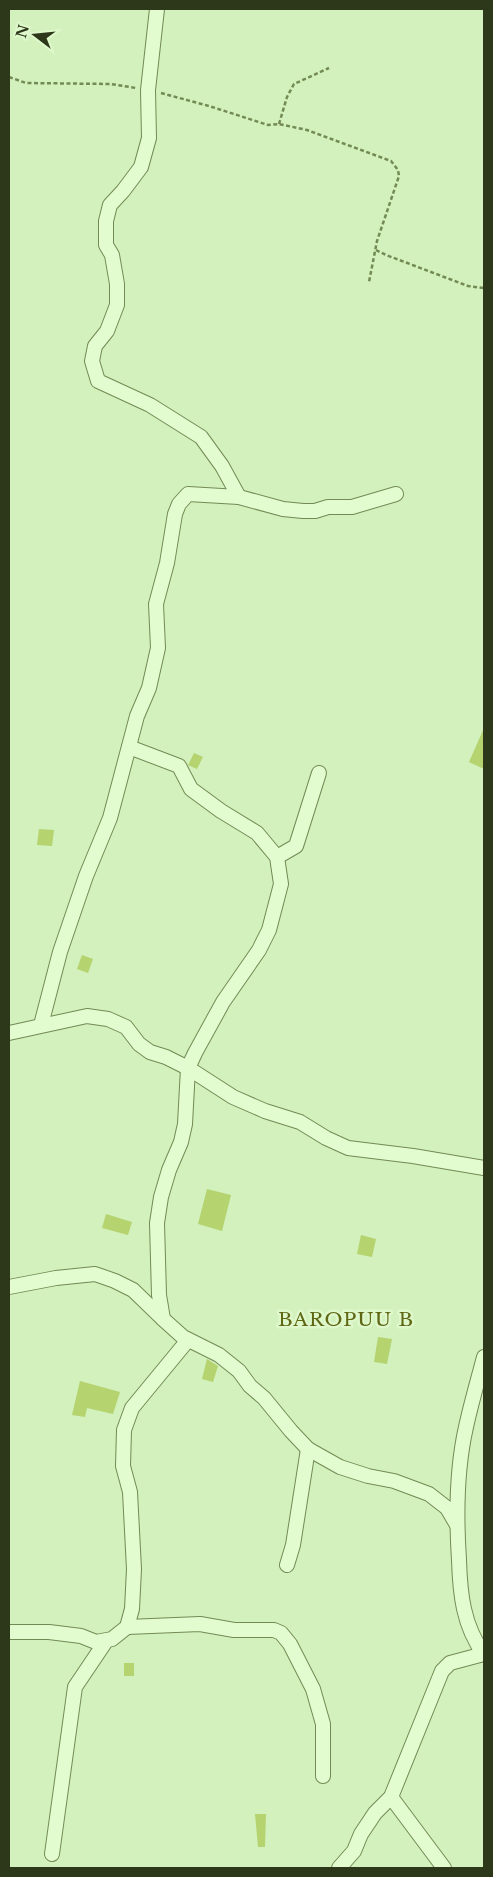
<svg xmlns="http://www.w3.org/2000/svg" width="493" height="1877" viewBox="0 0 493 1877" font-family="'Libre Baskerville',serif">
  <style>
    .building { fill: #b5d36f }
    .lines { fill: none; stroke-linecap: round; stroke-linejoin: round }
    .street-casing { stroke: #748a54; stroke-width: 16 }
    .path { stroke: #748a54; stroke-width: 2.5; stroke-dasharray: 4 2.5; stroke-linecap: butt }
    .street { stroke: #e2fcd0; stroke-width: 14 }
    .labels { text-anchor: middle; dominant-baseline: central; stroke-width: 5; stroke-linejoin: round; paint-order: stroke }
    .quarter-label { font-size: 19px; letter-spacing: 1px; fill: #606816; stroke: #def8cc }
  </style>
  <rect width="100%" height="100%" fill="#d2f1bc"/>
  <!-- building -->
  <g class="building">
    <polygon points="484,728 484,769 469,762"/>
    <polygon points="194,753 203,757 197,769 188,765"/>
    <polygon points="39,829 54,830 52,846 37,845"/>
    <polygon points="82,955 93,959 88,973 77,969"/>
    <polygon points="207,1189 231,1195 222,1231 198,1224"/>
    <polygon points="106,1214 132,1222 128,1235 102,1228"/>
    <polygon points="361,1235 376,1239 372,1257 357,1254"/>
    <polygon points="378,1337 392,1339 387,1364 374,1362"/>
    <polygon points="207,1359 218,1366 213,1382 202,1379"/>
    <polygon points="80,1381 120,1392 113,1414 87,1408 85,1417 72,1415"/>
    <rect x="124" y="1663" width="10" height="13"/>
    <polygon points="255,1814 266,1814 265,1847 258,1847"/>
  </g>
  <g class="lines">
    <!-- street casing -->
    <g class="street-casing">
      <g id="street">
        <polyline points="157,9 148,90 149,138 141,167 123,191 110,205 106,221 106,245 112,255 117,284 117,305 107,331 95,346 92,361 98,381 150,405 201,437 222,466 239,497"/>
        <polyline points="129,747 179,766 191,789 221,811 257,833 277,857 281,884 269,930 259,950 223,1002 195,1053 188,1068 185,1124 181,1142 169,1170 161,1197 157,1223 159,1295 163,1319 183,1337 219,1355 239,1371 250,1386 264,1398 291,1431 308,1449 340,1467 368,1476 394,1481 429,1494 447,1508 457,1525"/>
        <polyline points="277,857 296,846 319,773"/>
        <polyline points="41,1025 60,952 86,876 110,818 137,716 149,688 158,648 156,604 167,563 175,514 179,504 188,494 239,497 283,509 303,511 315,511 328,507 352,507 396,494"/>
        <polyline points="9,1033 87,1016 108,1019 126,1027 139,1044 150,1052 166,1057 188,1068 233,1097 265,1111 300,1122 326,1138 348,1148 413,1156 484,1168"/>
        <polyline points="9,1287 56,1278 95,1274 115,1281 133,1290 163,1319"/>
        <path d="M484 1357C478 1380 471 1404 466 1427 456 1471 456 1515 459 1560 460 1593 463 1626 484 1654"/>
        <polyline points="287,1565 293,1545 308,1449"/>
        <polyline points="127,1627 200,1624 234,1630 274,1630 281,1633 290,1644 313,1689 323,1724 323,1776"/>
        <polyline points="9,1632 49,1632 81,1636 96,1642 112,1639 127,1627 132,1609 134,1569 130,1492 123,1466 124,1430 132,1408 188,1340"/>
        <polyline points="391,1797 444,1868"/>
        <polyline points="52,1854 75,1687 106,1641"/>
        <polyline points="339,1868 354,1851 361,1834 375,1813 391,1797 442,1671 450,1663 480,1655 479,1646"/>
      </g>
    </g>
    <!-- path -->
    <g class="path">
      <polyline points="9,77 26,83 111,84 136,88"/>
      <polyline points="161,93 209,106 268,125 279,124 307,130 391,161 398,170 399,176 377,241 369,282"/>
      <polyline points="279,124 287,97 294,84 329,68"/>
      <polyline points="376,250 386,255 468,286 484,288"/>
    </g>
    <!-- street -->
    <use href="#street" class="street"/>
  </g>
  <g class="labels">
    <!-- quarter labels -->
    <g class="quarter-label">
      <text x="346" y="1319">BAROPUU B</text>
    </g>
  </g>
  <!-- border -->
  <rect width="493" height="1877" fill="none" stroke="#2d381a" stroke-width="20"/>
  <!-- north arrow -->
  <g transform="translate(35 35) rotate(286)" stroke="#def8cc" stroke-width="4" paint-order="stroke">
  <path d="M0-4L9 19L0 12L-9 19Z" fill="#2d381a"/>
  <text y="-8" font-size="14" font-weight="bold" text-anchor="middle" fill="#2d381a">N</text>
  </g>
</svg>
